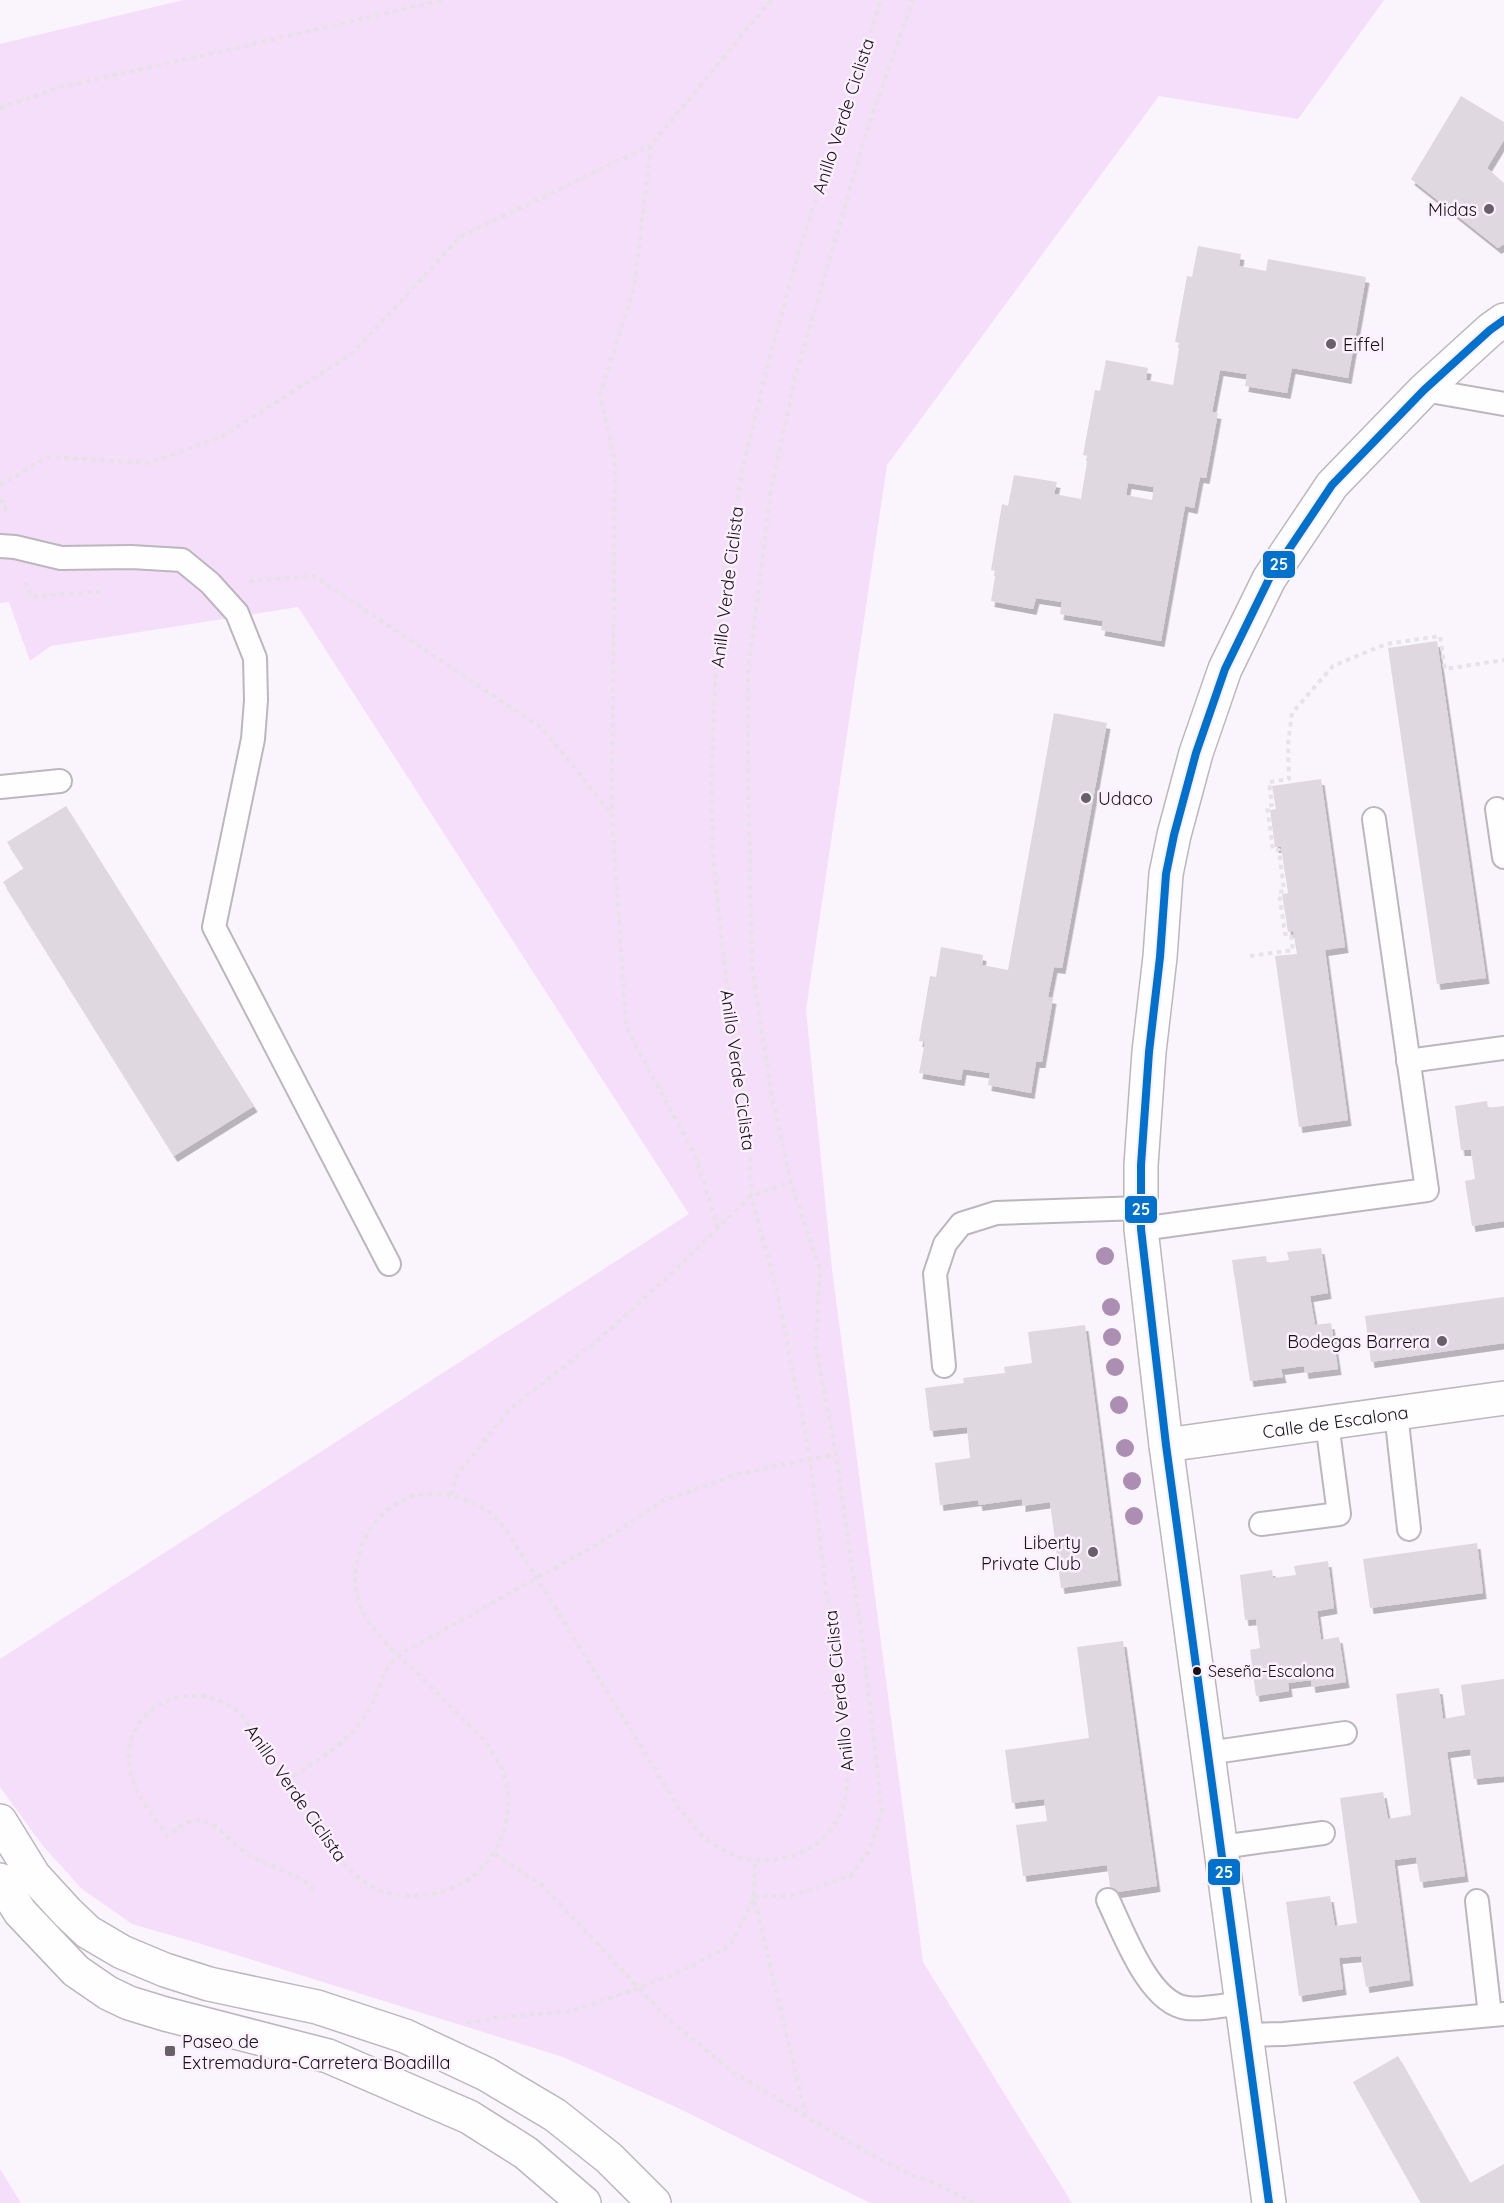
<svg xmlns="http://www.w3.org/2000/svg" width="1504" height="2203" viewBox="0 0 1504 2203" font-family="Quicksand,sans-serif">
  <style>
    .green { fill: #f5defa }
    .building { fill: #dfd8e0; fill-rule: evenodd; filter: url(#shadow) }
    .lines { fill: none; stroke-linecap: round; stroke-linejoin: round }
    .lane-casing { stroke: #bcb6bd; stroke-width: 26 }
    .street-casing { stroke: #bcb6bd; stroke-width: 36 }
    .secondary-casing { stroke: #bcb6bd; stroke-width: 36 }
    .highway-casing { stroke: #bcb6bd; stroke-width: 36 }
    .path { stroke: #e5e3e5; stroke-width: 4; stroke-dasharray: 4.5 4.5; stroke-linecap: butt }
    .lane { stroke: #fefdff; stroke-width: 22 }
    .street { stroke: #fefdff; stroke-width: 33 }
    .secondary { stroke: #fefdff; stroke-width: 33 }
    .highway { stroke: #fefdff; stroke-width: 33 }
    .bus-1-casing { stroke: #fcf0ff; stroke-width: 12 }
    .bus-1 { stroke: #0072ce; stroke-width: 8 }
    .tree { fill: #ac8eb3 }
    .poi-dot { fill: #676068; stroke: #fcf0ff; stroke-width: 2 }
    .bus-dot { fill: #181119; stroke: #fcf0ff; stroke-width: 2 }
    .labels { text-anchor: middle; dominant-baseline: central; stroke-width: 5; stroke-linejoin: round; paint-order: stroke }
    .bus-label { font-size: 16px; fill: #181119; stroke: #fcf0ff; text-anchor: start }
    .street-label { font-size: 18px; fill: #181119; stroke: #fcf0ff }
    .poi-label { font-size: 18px; fill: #181119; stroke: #fcf0ff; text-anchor: end }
    .line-badge { stroke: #fcf0ff; stroke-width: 2 }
    .badge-label { font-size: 16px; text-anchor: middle; font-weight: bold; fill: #fff }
  </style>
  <defs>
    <filter id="shadow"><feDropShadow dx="3.5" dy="6" stdDeviation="0" flood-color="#0004"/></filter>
  </defs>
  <rect width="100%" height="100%" fill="#faf4fc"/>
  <!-- green -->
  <g class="green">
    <polygon points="183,0 1384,0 1298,119 1159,96 887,465 806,1010 832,1269 923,1962 1072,2203 870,2203 678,2108 563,2057 198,1943 132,1924 82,1889 43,1846 0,1787 0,1659 689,1214 298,607 51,646 30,661 9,602 0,603 0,44"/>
    <polygon points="0,2169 21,2203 0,2203"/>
  </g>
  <!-- building -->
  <g class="building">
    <polygon points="1461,96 1504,122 1504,140 1487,168 1504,183 1504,244 1498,248 1411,179"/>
    <path d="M1198 246 1241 254 1239 266 1266 271 1268 259 1366 277 1348 378 1292 368 1287 393 1245 386 1247 374 1220 370 1212 412 1218 413 1206 478 1200 477 1194 508 1185 506 1161 641 1101 630 1103 621 1060 614 1062 602 1036 598 1033 609 991 601 996 571 991 570 1002 504 1008 506 1014 475 1057 482 1054 494 1081 499 1088 456 1083 455 1095 390 1100 391 1106 360 1148 368 1146 380 1173 385 1180 343 1175 342 1187 276 1192 277ZM1128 483 1154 487 1152 500 1126 495Z"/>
    <polygon points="1437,641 1486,978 1437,984 1388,648"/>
    <polygon points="1054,713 1107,723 1062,968 1054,967 1048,997 1053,998 1042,1062 1036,1062 1031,1093 988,1085 990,1073 963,1069 961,1080 919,1073 925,1042 919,1041 930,976 936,977 941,947 983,955 982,965 1008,970"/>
    <polygon points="1321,779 1345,947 1325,950 1348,1120 1299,1127 1275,956 1297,954 1293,931 1288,932 1282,894 1288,893 1281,847 1275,847 1270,810 1276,809 1272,786"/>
    <polygon points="66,806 254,1106 174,1156 3,882 24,868 7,842"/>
    <polygon points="1487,1101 1488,1108 1504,1106 1504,1221 1472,1226 1465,1181 1475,1179 1471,1150 1461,1150 1455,1106"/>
    <polygon points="1321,1248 1328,1293 1310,1296 1315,1325 1331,1323 1338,1369 1305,1373 1304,1366 1281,1369 1283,1377 1250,1381 1232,1260 1266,1256 1267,1263 1289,1260 1287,1252"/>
    <polygon points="1504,1297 1504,1343 1371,1362 1365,1316"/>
    <polygon points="1085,1325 1118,1580 1061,1588 1050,1502 1022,1506 1022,1499 979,1505 978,1500 940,1505 935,1463 970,1458 967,1427 930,1431 925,1388 964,1383 963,1378 1005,1373 1004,1367 1032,1363 1028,1332"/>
    <polygon points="1477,1543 1483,1593 1370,1608 1363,1559"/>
    <polygon points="1328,1561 1334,1608 1317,1611 1321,1640 1339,1637 1346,1682 1312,1687 1311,1680 1288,1683 1289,1691 1256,1696 1250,1650 1260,1648 1256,1619 1245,1620 1240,1575 1272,1570 1273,1578 1296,1575 1294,1566"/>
    <polygon points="1123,1641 1157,1886 1111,1893 1107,1865 1023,1876 1016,1825 1047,1821 1044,1799 1012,1803 1005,1750 1089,1738 1077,1647"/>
    <polygon points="1504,1679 1504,1776 1474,1779 1470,1749 1447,1752 1465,1876 1420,1882 1416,1857 1394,1860 1410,1980 1366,1987 1361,1956 1339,1958 1343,1989 1299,1996 1286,1902 1330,1896 1335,1926 1357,1923 1340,1798 1383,1792 1388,1819 1411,1815 1396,1694 1439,1688 1443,1719 1465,1715 1461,1685"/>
    <polygon points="1398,2056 1470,2183 1504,2164 1504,2203 1421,2203 1353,2082"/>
  </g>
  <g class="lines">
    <!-- lane casing -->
    <g class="lane-casing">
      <g id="lane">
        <polyline points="1424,390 1504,404"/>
        <polyline points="0,546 15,547 61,558 131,557 182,560 210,583 237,613 255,658 256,700 253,739 214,927 389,1264"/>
        <polyline points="0,787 60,781"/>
        <polyline points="1497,809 1504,857"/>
        <polyline points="1408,1061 1504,1048"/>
        <polyline points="1141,1229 1427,1190 1374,819"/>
        <polyline points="944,1366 935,1274 945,1244 961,1224 996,1213 1141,1208"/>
        <polyline points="1396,1413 1409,1529"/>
        <polyline points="1261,1524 1339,1514 1327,1423"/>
        <polyline points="1208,1753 1345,1733"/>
        <polyline points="1221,1847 1323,1833"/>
        <path d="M1108 1900C1123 1931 1149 2004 1187 2008 1202 2010 1226 2005 1242 2003"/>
        <polyline points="1477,1901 1490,2015"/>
        <polyline points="1246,2035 1283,2034 1504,2014"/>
      </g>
    </g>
    <!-- street casing -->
    <g class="street-casing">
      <g id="street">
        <path id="s1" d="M1166 1445 1504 1398"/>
      </g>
    </g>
    <!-- secondary casing -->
    <g class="secondary-casing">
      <polyline id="secondary" points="1269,2203 1166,1445 1141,1229 1141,1165 1149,1052 1160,957 1166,874 1174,835 1196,753 1225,669 1269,579 1332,485 1424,390 1490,330 1504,320"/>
    </g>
    <!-- highway casing -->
    <g class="highway-casing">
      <g id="highway">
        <polyline points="0,1821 34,1876 67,1912 88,1932 122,1952 165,1970 209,1984 317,2007 405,2036 486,2074 555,2115 609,2158 654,2203"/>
        <polyline points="0,1880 20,1912 76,1971 108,1993 129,2003 165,2014 328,2056 469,2117 526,2153 584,2203"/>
      </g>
    </g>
    <!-- path -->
    <g class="path">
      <polyline points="0,108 61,87 227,50 442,0"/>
      <polyline points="0,485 47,457 149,463 225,435 353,353 460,237 651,145"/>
      <polyline points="0,500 4,502 7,515"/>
      <polyline points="249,581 314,576 542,728 611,813"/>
      <polyline points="26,582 31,597 104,591"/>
      <polyline points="1250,956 1293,950 1291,934 1285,934 1279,892 1284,891 1279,850 1273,850 1267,806 1272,805 1269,782 1289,779 1288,744 1292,713 1333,666 1386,644 1440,636 1445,669 1504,660"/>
      <polyline points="718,1228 695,1155 626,1027 612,814 615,462 600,395 634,288 651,145 771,0"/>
      <polyline points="451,1495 457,1475 511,1408 597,1341 673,1272 751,1196 791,1182"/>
      <path d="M286 1781C317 1761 351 1742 370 1708 381 1687 380 1672 399 1655L596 1545 663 1501 738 1474 836 1454"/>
      <polyline points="495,1854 543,1886 666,2017 733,2072 847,2141 902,2171 935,2183 974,2203"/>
      <path d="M314 1890C295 1870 267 1868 245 1852 235 1845 216 1824 205 1821 190 1817 178 1828 167 1836 152 1814 131 1790 129 1762 123 1700 205 1673 244 1718L340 1859C349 1869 358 1879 371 1886 386 1895 406 1897 424 1895 483 1890 521 1832 504 1775 500 1762 492 1751 484 1740 462 1718 441 1697 419 1675 398 1655 369 1631 359 1602 346 1566 367 1518 401 1501 429 1486 471 1496 494 1516 504 1525 511 1538 518 1549 531 1569 543 1588 555 1607 596 1674 638 1741 679 1808 690 1822 701 1838 718 1847 737 1859 757 1863 779 1859 830 1850 852 1810 847 1762L810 1458 776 1287 751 1196 750 1133 733 1037 720 925 713 854 711 783 717 641 726 566 742 472 769 360 799 251 881 0"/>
      <polyline points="467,2023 501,2017 572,2011 639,1988 688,1968 731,1945 754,1897 755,1861"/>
      <polyline points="806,2116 754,1897 795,1895 851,1875 869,1851 882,1813 864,1653 836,1454 816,1349 820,1269 791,1182 772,1097 752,966 748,769 748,673 771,490 795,378 869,124 913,0"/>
    </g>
    <!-- lane -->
    <use href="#lane" class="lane"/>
    <!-- street -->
    <use href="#street" class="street"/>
    <!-- secondary -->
    <use href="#secondary" class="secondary"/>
    <!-- highway -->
    <use href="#highway" class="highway"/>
    <!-- bus-1 casing -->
    <g class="bus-1-casing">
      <polyline id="bus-1" points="1269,2203 1166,1445 1141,1229 1141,1165 1149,1052 1160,957 1166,874 1174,835 1196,753 1225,669 1269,579 1332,485 1424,390 1490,330 1504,320"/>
    </g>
    <!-- bus-1 -->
    <use href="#bus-1" class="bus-1"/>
  </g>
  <!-- trees -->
  <g class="tree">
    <circle cx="1105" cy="1256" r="9"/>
    <circle cx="1111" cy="1307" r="9"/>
    <circle cx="1112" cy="1337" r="9"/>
    <circle cx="1115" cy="1367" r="9"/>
    <circle cx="1119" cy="1405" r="9"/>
    <circle cx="1125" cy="1448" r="9"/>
    <circle cx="1132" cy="1481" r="9"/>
    <circle cx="1134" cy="1516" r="9"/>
  </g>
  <!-- markers -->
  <g class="poi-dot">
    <circle cx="1489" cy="209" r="6"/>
    <circle cx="1331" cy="344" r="6"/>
    <circle cx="1086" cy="798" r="6"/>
    <circle cx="1442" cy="1341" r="6"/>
    <circle cx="1093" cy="1552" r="6"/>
    <rect x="164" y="2045" width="12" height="12" rx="3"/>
  </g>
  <circle class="bus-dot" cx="1197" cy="1671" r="5"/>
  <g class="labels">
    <!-- bus labels -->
    <g class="bus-label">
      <text x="1208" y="1671">Seseña-Escalona</text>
    </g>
    <!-- street labels -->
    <g class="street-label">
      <text transform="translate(843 116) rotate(-72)">Anillo Verde Ciclista</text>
      <text transform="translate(727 587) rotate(-83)">Anillo Verde Ciclista</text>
      <text transform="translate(738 1070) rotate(82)">Anillo Verde Ciclista</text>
      <text stroke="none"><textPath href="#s1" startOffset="171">Calle de Escalona</textPath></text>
      <text transform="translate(839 1691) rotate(-96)">Anillo Verde Ciclista</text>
      <text transform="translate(296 1793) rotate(55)">Anillo Verde Ciclista</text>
    </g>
    <!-- poi labels -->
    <g class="poi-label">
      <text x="1477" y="209">Midas</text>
      <text x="1343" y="344" text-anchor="start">Eiffel</text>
      <text x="1098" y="798" text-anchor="start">Udaco</text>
      <text x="1430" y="1341">Bodegas Barrera</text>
      <text x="1081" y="1542">Liberty<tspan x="1081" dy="21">Private Club</tspan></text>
      <text x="182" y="2041" text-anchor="start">Paseo de<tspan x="182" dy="21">Extremadura-Carretera Boadilla</tspan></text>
    </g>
  </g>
  <g class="line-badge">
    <rect x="1262" y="550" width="34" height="29" rx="6" fill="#0072ce"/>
    <rect x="1124" y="1195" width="34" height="29" rx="6" fill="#0072ce"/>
    <rect x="1207" y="1858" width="34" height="28" rx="6" fill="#0072ce"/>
  </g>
  <g class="badge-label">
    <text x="1279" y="570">25</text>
    <text x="1141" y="1215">25</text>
    <text x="1224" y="1878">25</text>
  </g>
</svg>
